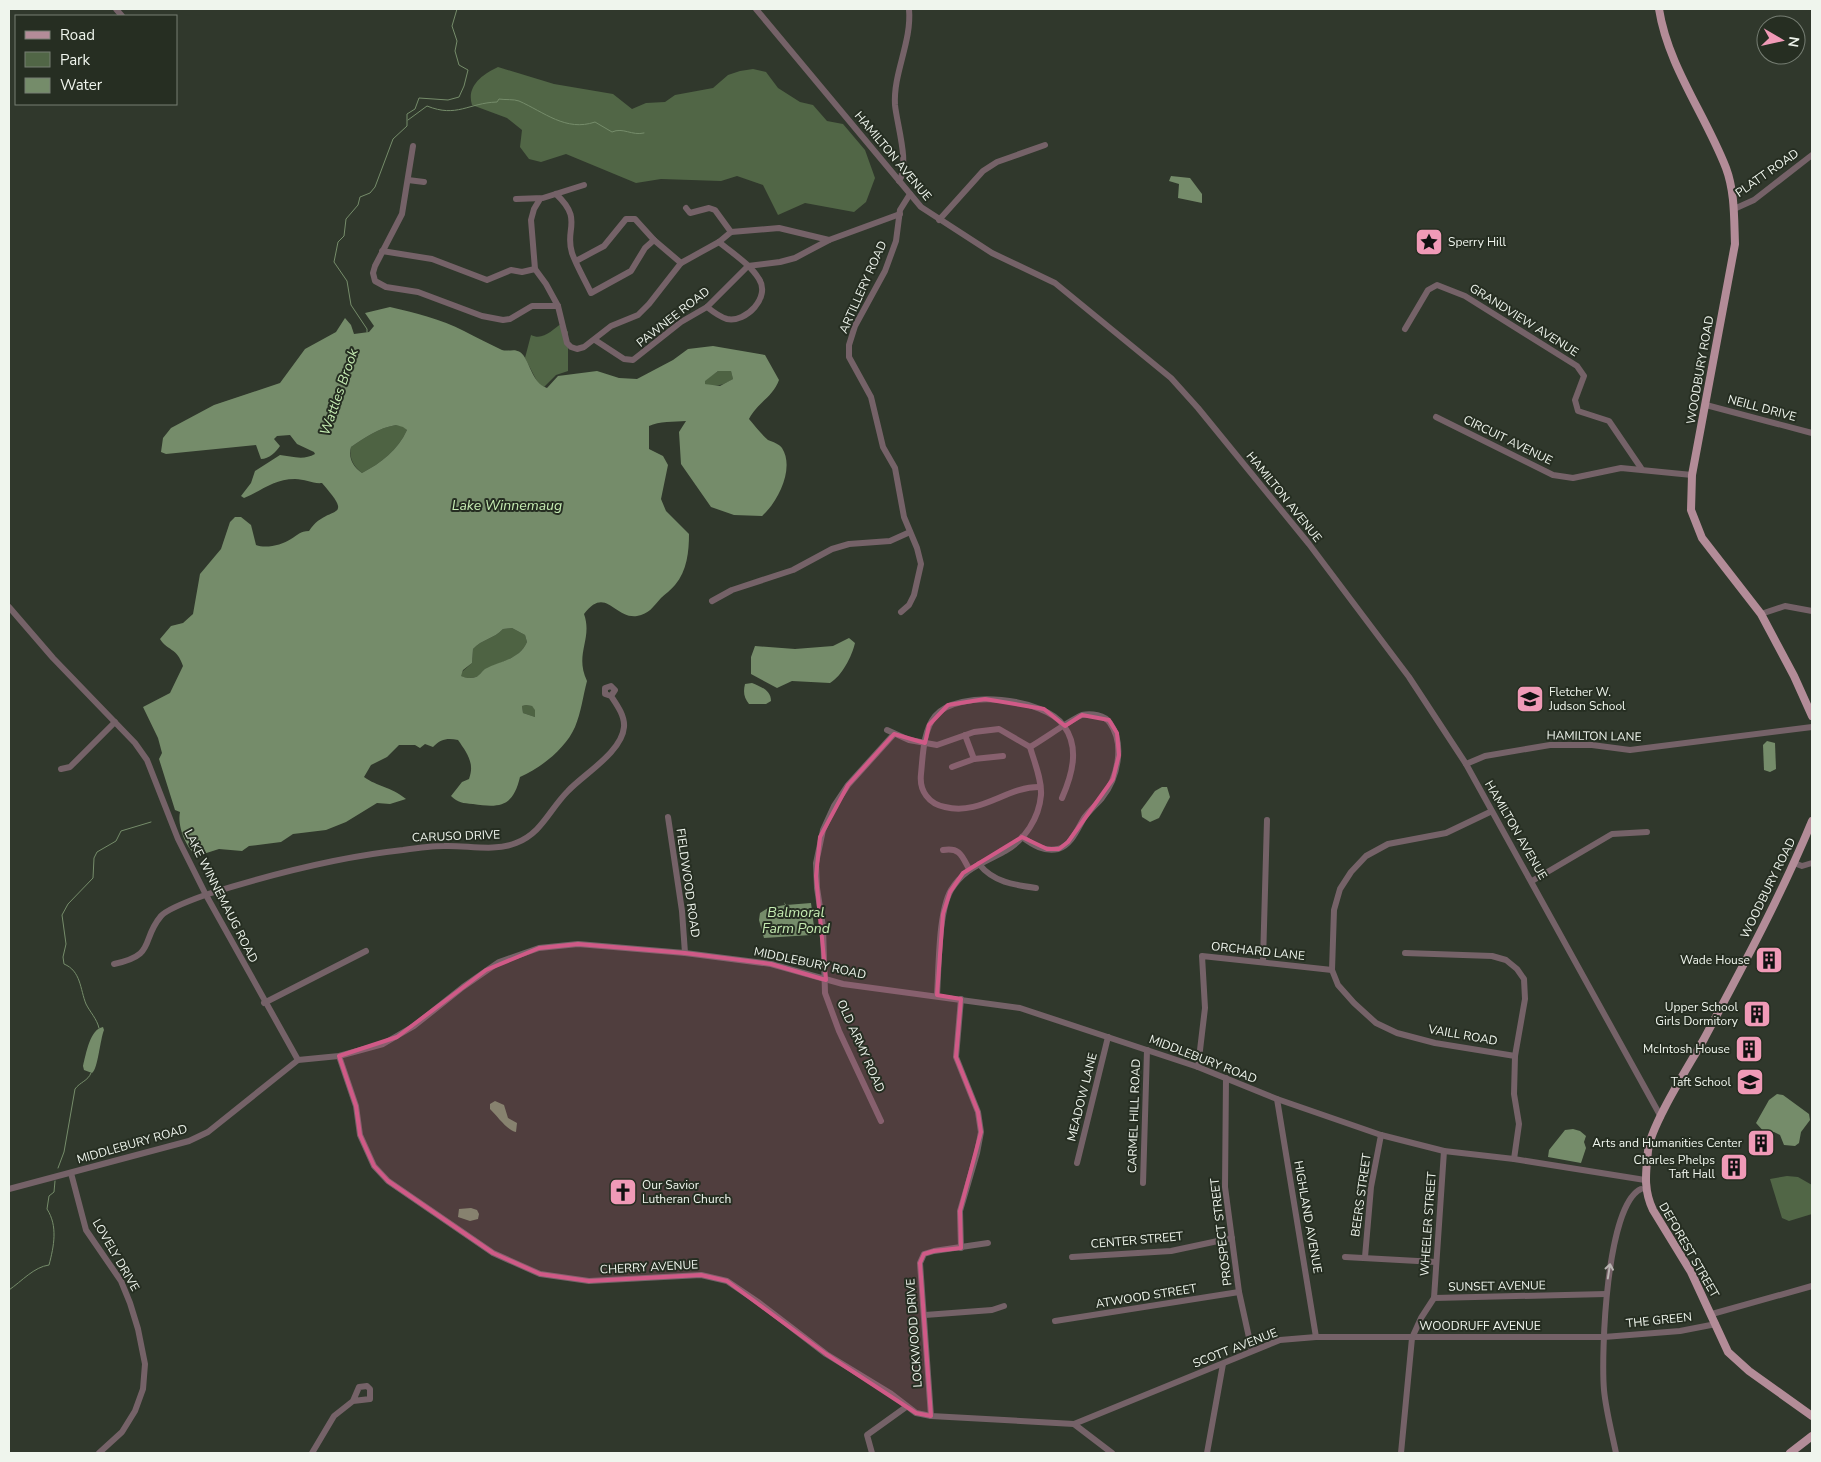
<svg xmlns="http://www.w3.org/2000/svg" width="1821" height="1462" viewBox="0 0 1821 1462" font-family="'Nunito Sans',sans-serif">
  <style>
    .green { fill: #516646 }
    .forest { fill: #4e6343 }
    .water { fill: #758c6a; fill-rule: evenodd }
    .lines { fill: none; stroke-linecap: round; stroke-linejoin: round }
    .stream { stroke: #758c6a; stroke-width: 1 }
    .minor { stroke: #756268; stroke-width: 6 }
    .major { stroke: #b38c98; stroke-width: 8 }
    .oneway { stroke: #b8b3b1 }
    .marked { fill: #d05a87; fill-opacity: 0.2; stroke: #d05a87; stroke-width: 4; stroke-linejoin: round }
    .labels { text-anchor: middle; dominant-baseline: central; stroke-width: 4; stroke-linejoin: round; paint-order: stroke }
    .street-label { font-size: 12px; fill: #eff5ed; stroke: #262e22 }
    .poi-label { font-size: 12px; fill: #eff5ed; stroke: #262e22; text-anchor: end }
    .water-label { font-size: 14px; font-style: italic; fill: #c6edb3; stroke: #262e22 }
  </style>
  <rect width="100%" height="100%" fill="#30382c"/>
  <!-- green -->
  <g class="green">
    <path d="M498 67 554 84 613 94 632 109 646 103 665 102 675 95 713 88 728 75 740 71 753 69 766 72 778 88 800 102 813 105 827 121 843 124 865 150 875 178 866 202 854 212 805 203 778 215 763 185 737 176 721 181 661 179 636 183 566 154 541 162 529 159 520 147 522 130 507 118 472 105C466 86 483 74 498 67Z"/>
    <path d="M562 323 568 332V371L556 375 544 387 539 385 525 358 531 335C543 341 552 330 562 323Z"/>
    <polygon points="1787,1176 1798,1177 1812,1185 1812,1214 1789,1221 1782,1218 1770,1179"/>
  </g>
  <!-- forest -->
  <g class="forest">
    <path d="M727 370 731 371 733 379C724 385 715 388 705 384L704 381 718 371Z"/>
    <path d="M396 425 403 426 407 430C398 450 381 463 362 473 353 466 349 458 351 447 366 437 378 428 396 425Z"/>
    <path d="M512 628 525 635 527 642C519 660 500 661 485 670 482 671 479 676 476 677 470 679 465 678 460 676L463 671 472 663 473 649C482 639 494 639 503 629Z"/>
    <polygon points="526,705 532,706 536,710 535,717 523,713 522,706"/>
  </g>
  <!-- water -->
  <g class="water">
    <polygon points="1171,176 1190,178 1202,194 1202,203 1178,198 1179,184 1169,181"/>
    <path d="M390 307C415 313 441 319 464 331 476 337 489 344 502 350 508 352 514 348 520 352 530 359 531 383 547 388L558 376 597 371 619 378 637 379 673 360 688 349 713 346 765 355 779 380C773 397 758 402 749 419 755 426 761 434 768 440 773 442 779 444 782 448 795 468 778 502 762 516L734 515 711 507 681 464 679 432 686 421C674 422 659 421 649 426V449L663 456 668 465 661 499 666 511 689 534C689 551 687 571 675 585 671 590 665 594 661 598 653 607 649 614 637 616 614 619 606 585 584 614 593 639 574 654 587 681 583 696 581 713 575 727 566 748 541 768 520 777 513 807 500 808 473 804 463 803 458 803 451 796L462 782 469 779C475 763 467 753 458 740 447 738 441 739 433 747L425 744 420 748 415 745H399L387 757 371 765 364 777C378 787 390 786 406 799L390 804 377 803 346 822 326 830 293 834 281 842 249 846 242 851 219 849 197 856C186 848 177 826 180 812L175 810 159 759 162 753 158 738 143 707 170 693 183 666C177 647 167 651 160 639L171 626 183 623 193 614 200 574 221 549 230 522 235 517H241L251 525 256 545C266 549 282 545 291 539 298 535 300 531 309 531 327 503 357 523 322 483 313 484 305 479 295 479 274 479 263 490 244 498L241 496 251 483 255 471 280 455C291 456 303 461 315 454L314 452 297 444 290 435 277 436 274 439 280 446C276 452 269 459 261 459L256 445 166 454 161 452 163 438 171 428 214 405 280 383 305 349 336 332 345 318 351 325 354 334 369 332 374 326 365 313ZM718 371H731L733 379 720 386 705 384V381ZM396 425 403 427 407 430C398 450 381 463 362 473 353 467 348 458 351 447 366 437 378 428 396 425ZM512 628 525 635 527 642C519 660 500 661 485 669 482 671 479 676 476 677 471 679 465 678 461 676L463 670 472 663 473 649C482 639 494 639 503 629ZM526 705 532 706 535 710V717L523 713 522 706Z"/>
    <path d="M849 638 855 643C852 656 842 676 830 683L792 681 777 688 751 674V657L755 646 795 649 833 646Z"/>
    <path d="M752 683C761 687 771 690 771 701L766 704H749C744 698 743 692 745 684Z"/>
    <polygon points="1767,741 1775,743 1776,769 1770,772 1764,770 1763,745"/>
    <polygon points="1162,787 1167,787 1170,797 1159,818 1150,822 1142,817 1141,810 1155,791"/>
    <polygon points="784,902 786,905 811,903 814,927 811,935 764,938 759,920 760,913 768,908 785,905"/>
    <path d="M103 1027 104 1030C100 1040 98 1069 92 1073L84 1070 83 1066C86 1054 90 1029 103 1027Z"/>
    <polygon points="1777,1094 1783,1095 1809,1114 1810,1120 1801,1132 1799,1143 1795,1146 1784,1145 1780,1135 1774,1132 1766,1134 1756,1123 1769,1100"/>
    <path d="M495 1101 504 1105 508 1118 517 1123 516 1132C507 1130 498 1117 490 1109V1104Z"/>
    <polygon points="1573,1129 1580,1131 1586,1136 1584,1142 1586,1148 1581,1163 1548,1157 1549,1150 1565,1130"/>
    <polygon points="471,1208 477,1210 479,1214 478,1219 470,1221 458,1217 459,1209"/>
  </g>
  <g class="lines">
    <!-- stream -->
    <g class="stream">
      <path d="M408 120 427 106C457 118 468 103 497 102L499 99C505 100 514 99 519 101 544 112 566 132 595 122L612 132C623 127 632 136 644 133"/>
      <polyline points="367,332 367,329 351,305 347,281 334,262 338,242 344,236 346,219 358,205 360,197 370,193 375,187 393,139 407,126 407,114 415,109 419,98 448,100 459,97 464,86 468,70 459,65 455,51 457,41 452,26 457,9"/>
      <path d="M99 1028C97 1019 90 1012 86 1004 80 989 81 971 64 964L63 957 66 944 62 915 68 904 93 878 94 858 97 852 116 841 121 831 151 822"/>
      <path d="M58 1168 64 1152 75 1089C80 1082 88 1081 91 1073"/>
      <path d="M9 1290C22 1281 34 1267 49 1265 54 1246 58 1226 47 1209L49 1196 54 1192 55 1181"/>
    </g>
    <!-- minor -->
    <g class="minor">
      <polyline points="116,9 122,16"/>
      <polyline points="756,9 921,207 992,253 1055,283 1171,378 1198,408 1309,544 1409,677 1466,764 1661,1117"/>
      <polyline points="413,146 402,214 375,266 373,273 375,281 386,287 418,292 482,316 503,320 510,319 532,306 558,306"/>
      <polyline points="408,180 424,182"/>
      <path d="M899 181C910 165 897 125 895 105 893 73 912 42 909 9"/>
      <path d="M556 194C584 220 564 229 572 253 577 267 585 280 591 293L631 271 645 248 654 240"/>
      <polyline points="516,199 543,198 584,185"/>
      <polyline points="540,199 534,209 531,220 535,269 546,284 558,306 567,343 571,347 577,349 584,347 611,326 638,315 649,304 681,263 719,242 731,232 779,228 829,240"/>
      <polyline points="686,208 690,213 709,208 715,210 731,232"/>
      <polyline points="1734,209 1754,200 1812,155"/>
      <polyline points="939,220 983,171 997,162 1045,145"/>
      <polyline points="382,251 432,259 487,280 511,270 522,272 535,269"/>
      <polyline points="576,261 604,246 626,219 635,219 654,240 681,263"/>
      <path d="M707 307C712 311 720 317 727 319 746 323 771 297 759 279 750 264 732 253 719 242"/>
      <polyline points="1405,329 1428,290 1437,285 1465,296 1577,366 1584,376 1575,400 1578,411 1609,421 1641,468"/>
      <polyline points="595,340 624,359 633,360 681,322 707,307 748,266 780,262 795,258 829,240 900,214"/>
      <polyline points="1706,405 1812,433"/>
      <polyline points="1436,417 1553,475 1573,478 1621,468 1692,475"/>
      <polyline points="712,601 732,590 793,570 832,549 849,544 890,541 910,532"/>
      <polyline points="9,607 53,658 135,743 147,760 178,839 206,895 298,1060"/>
      <polyline points="901,612 909,605 914,595 921,564 917,548 904,517 895,468 883,447 871,397 849,357 849,345 855,326 885,271 896,241 900,210 910,194"/>
      <polyline points="1761,614 1785,606 1812,611"/>
      <path d="M887 730 909 740 937 745 974 732 999 729 1030 747C1034 761 1042 780 1041 795 1039 818 1025 840 1005 851 983 864 965 867 951 890 938 913 939 968 937 995"/>
      <polyline points="965,735 974,759"/>
      <polyline points="1466,764 1485,756 1550,745 1592,745 1630,750 1812,727"/>
      <polyline points="952,767 974,759 1003,756"/>
      <polyline points="61,769 70,767 115,722"/>
      <path d="M1040 787C1007 786 981 816 945 807 929 804 919 791 921 774 923 755 923 731 935 716 958 688 1046 698 1064 726 1080 748 1072 775 1062 798"/>
      <polyline points="1490,812 1446,833 1388,844 1366,856 1351,872 1340,889 1334,910 1332,970 1338,985 1354,1003 1376,1023 1397,1033 1435,1043 1515,1056"/>
      <polyline points="668,817 682,911 685,953"/>
      <path d="M1022 837C1033 845 1044 852 1058 849 1071 846 1078 828 1084 818 1090 810 1096 805 1102 798 1118 778 1125 744 1110 723 1105 715 1091 713 1082 715 1073 718 1041 741 1030 747"/>
      <path d="M943 850C960 847 962 856 969 869"/>
      <polyline points="1794,863 1802,866 1812,863"/>
      <path d="M979 864C993 882 1014 885 1036 888"/>
      <polyline points="1532,881 1612,834 1647,832"/>
      <polyline points="1405,953 1492,956 1506,960 1517,969 1524,979 1525,999 1515,1056 1514,1094 1519,1124 1514,1159"/>
      <polyline points="1263,961 1267,820"/>
      <path d="M114 964C157 955 140 941 161 916 168 908 197 898 208 894 272 874 337 857 403 850 417 848 431 846 444 846 467 845 494 852 516 843 542 833 549 810 568 791 584 774 622 752 624 727 625 716 617 705 611 696L605 694V688L611 686 615 690 611 696"/>
      <polyline points="264,1003 366,951"/>
      <polyline points="339,1056 356,1106 360,1135 374,1166 388,1181 493,1253 540,1274 589,1281 701,1275 727,1281 758,1302 826,1354 890,1393 916,1413 931,1416 1074,1424 1112,1453"/>
      <polyline points="1198,1067 1205,1008 1202,956 1332,970"/>
      <polyline points="1226,1078 1225,1187 1239,1292 1252,1351"/>
      <polyline points="1277,1099 1316,1337"/>
      <polyline points="881,1121 839,1031 825,993 823,927 817,888 816,863 823,830 834,806 848,785 894,734"/>
      <polyline points="1077,1163 1108,1037"/>
      <polyline points="71,1173 86,1230 121,1281 130,1303 138,1329 145,1364 143,1389 135,1411 122,1432 99,1453"/>
      <polyline points="1143,1183 1147,1050"/>
      <polyline points="9,1189 189,1141 208,1132 298,1060 339,1056 383,1044 414,1026 463,987 499,962 539,948 578,944 685,953 771,964 843,984 1020,1008 1198,1067 1277,1099 1381,1135 1444,1151 1514,1159 1645,1180"/>
      <polyline points="961,1248 960,1211 977,1153 981,1132 978,1112 956,1057 961,999"/>
      <polyline points="1072,1257 1171,1251 1232,1238"/>
      <polyline points="1345,1257 1436,1262"/>
      <polyline points="1365,1257 1371,1187 1381,1135"/>
      <polyline points="1434,1298 1606,1294"/>
      <polyline points="1434,1298 1444,1151"/>
      <polyline points="1712,1314 1812,1286"/>
      <polyline points="925,1315 992,1310 1004,1306"/>
      <polyline points="1055,1321 1239,1292"/>
      <polyline points="931,1416 920,1263 924,1254 934,1251 988,1243"/>
      <polyline points="1074,1424 1280,1340 1316,1337 1604,1337 1680,1331 1716,1324"/>
      <polyline points="312,1453 334,1416 353,1401 359,1387 367,1386 370,1389 370,1399 353,1401"/>
      <polyline points="872,1453 867,1435 906,1407"/>
      <polyline points="1207,1453 1223,1364"/>
      <polyline points="1401,1453 1412,1338 1421,1318 1434,1298"/>
      <path d="M1616 1453C1612 1433 1606 1411 1604 1390 1601 1354 1606 1205 1641 1189"/>
    </g>
    <!-- major -->
    <g class="major">
      <path d="M1659 9C1668 66 1705 114 1726 168 1735 192 1734 219 1735 244L1692 475 1691 510 1702 538 1761 614 1794 676 1812 716"/>
      <path d="M1812 821C1781 896 1742 968 1704 1039 1690 1064 1650 1126 1648 1151 1646 1172 1643 1189 1653 1210L1691 1272 1728 1352 1749 1371 1812 1416"/>
      <polyline points="1790,1453 1812,1436"/>
    </g>
  </g>
  <!-- one-way arrows -->
  <defs><path id="oneway-shaft" d="M-6 0H5M1.5-3L5.5 0L1.5 3" fill="none" stroke-width="1.6" stroke-linecap="round" stroke-linejoin="round" transform="scale(1.25)"/></defs>
  <use class="oneway" href="#oneway-shaft" transform="translate(1609 1271) rotate(-81)"/>
  <!-- marked area -->
  <path class="marked" d="M985 699 1044 709 1065 726 1082 715 1109 720 1117 733 1119 755 1113 779 1068 842 1059 849H1047L1022 837 963 873 950 892 943 914 937 995 961 999 956 1057 978 1112 981 1132 960 1211 961 1248 934 1251 924 1254 920 1263 931 1416 916 1413 826 1354 727 1281 701 1275 589 1281 540 1274 493 1253 388 1181 374 1166 360 1135 356 1106 339 1056 397 1037 486 970 539 948 578 944 685 953 771 964 826 980 816 876 820 837 848 785 894 734 925 743 929 725 948 705Z"/>
  <!-- icons -->
  <defs>
    <g id="sight-square" transform="scale(1.4375)"><rect x="-9" y="-9" width="18" height="18" rx="4" fill="#f09ab7" stroke="#262e22"/><path d="M0-6L1.8-2.2L6-1.7L2.9 1.2L3.7 5.4L0 3.3L-3.7 5.4L-2.9 1.2L-6-1.7L-1.8-2.2Z" fill="#111"/></g>
    <g id="school-square" transform="scale(1.4375)"><rect x="-9" y="-9" width="18" height="18" rx="4" fill="#f09ab7" stroke="#262e22"/><path d="M0-5L7-2L0 1L-7-2ZM-4 1L0 2.5L4 1V4Q0 6-4 4Z" fill="#111"/></g>
    <g id="building-square" transform="scale(1.4375)"><rect x="-9" y="-9" width="18" height="18" rx="4" fill="#f09ab7" stroke="#262e22"/><path d="M-4-6H4V6H1V3H-1V6H-4ZM-2.5-4.3h1.7v1.8h-1.7ZM.8-4.3h1.7v1.8H.8ZM-2.5-1h1.7V.8h-1.7ZM.8-1h1.7V.8H.8Z" fill="#111"/></g>
    <g id="church-square" transform="scale(1.4375)"><rect x="-9" y="-9" width="18" height="18" rx="4" fill="#f09ab7" stroke="#262e22"/><path d="M-1.2-6h2.4v3.5h3.3v2.4h-3.3V6h-2.4V-.1h-3.3v-2.4h3.3Z" fill="#111"/></g>
  </defs>
  <g fill-rule="evenodd">
    <use href="#sight-square" x="1429" y="242"/>
    <use href="#school-square" x="1530" y="699"/>
    <use href="#building-square" x="1769" y="960"/>
    <use href="#building-square" x="1757" y="1014"/>
    <use href="#building-square" x="1749" y="1049"/>
    <use href="#school-square" x="1750" y="1082"/>
    <use href="#building-square" x="1761" y="1143"/>
    <use href="#building-square" x="1734" y="1167"/>
    <use href="#church-square" x="623" y="1192"/>
  </g>
  <g class="labels">
    <!-- street labels -->
    <g class="street-label">
      <text transform="translate(893 156) rotate(50)">HAMILTON AVENUE</text>
      <text transform="translate(1767 173) rotate(-35)">PLATT ROAD</text>
      <text transform="translate(863 287) rotate(-66)">ARTILLERY ROAD</text>
      <text transform="translate(673 317) rotate(-38)">PAWNEE ROAD</text>
      <text transform="translate(1524 320) rotate(32)">GRANDVIEW AVENUE</text>
      <text transform="translate(1700 370) rotate(-80)">WOODBURY ROAD</text>
      <text transform="translate(1762 408) rotate(15)">NEILL DRIVE</text>
      <text transform="translate(1508 440) rotate(26)">CIRCUIT AVENUE</text>
      <text transform="translate(1284 497) rotate(51)">HAMILTON AVENUE</text>
      <text transform="translate(1594 736) rotate(1)">HAMILTON LANE</text>
      <text transform="translate(1516 830) rotate(60)">HAMILTON AVENUE</text>
      <text transform="translate(456 836) rotate(-2)">CARUSO DRIVE</text>
      <text transform="translate(688 883) rotate(82)">FIELDWOOD ROAD</text>
      <text transform="translate(1768 888) rotate(-64)">WOODBURY ROAD</text>
      <text transform="translate(221 896) rotate(63)">LAKE WINNEMAUG ROAD</text>
      <text transform="translate(1258 951) rotate(6)">ORCHARD LANE</text>
      <text transform="translate(810 963) rotate(12)">MIDDLEBURY ROAD</text>
      <text transform="translate(1463 1035) rotate(10)">VAILL ROAD</text>
      <text transform="translate(861 1046) rotate(66)">OLD ARMY ROAD</text>
      <text transform="translate(1203 1059) rotate(21)">MIDDLEBURY ROAD</text>
      <text transform="translate(1082 1097) rotate(-76)">MEADOW LANE</text>
      <text transform="translate(1134 1116) rotate(-88)">CARMEL HILL ROAD</text>
      <text transform="translate(132 1144) rotate(-16)">MIDDLEBURY ROAD</text>
      <text transform="translate(1361 1195) rotate(-82)">BEERS STREET</text>
      <text transform="translate(1308 1217) rotate(80)">HIGHLAND AVENUE</text>
      <text transform="translate(1428 1224) rotate(-86)">WHEELER STREET</text>
      <text transform="translate(1221 1232) rotate(-97)">PROSPECT STREET</text>
      <text transform="translate(1137 1240) rotate(-5)">CENTER STREET</text>
      <text transform="translate(1689 1250) rotate(60)">DEFOREST STREET</text>
      <text transform="translate(116 1255) rotate(60)">LOVELY DRIVE</text>
      <text transform="translate(649 1267) rotate(-3)">CHERRY AVENUE</text>
      <text transform="translate(1497 1286) rotate(-1)">SUNSET AVENUE</text>
      <text transform="translate(1146 1296) rotate(-9)">ATWOOD STREET</text>
      <text transform="translate(1659 1320) rotate(-6)">THE GREEN</text>
      <text x="1480" y="1326">WOODRUFF AVENUE</text>
      <text transform="translate(914 1333) rotate(-94)">LOCKWOOD DRIVE</text>
      <text transform="translate(1235 1348) rotate(-21)">SCOTT AVENUE</text>
    </g>
    <!-- poi labels -->
    <g class="poi-label">
      <text x="1448" y="242" text-anchor="start">Sperry Hill</text>
      <text x="1549" y="692" text-anchor="start">Fletcher W.<tspan x="1549" dy="14">Judson School</tspan></text>
      <text x="1750" y="960">Wade House</text>
      <text x="1738" y="1007">Upper School<tspan x="1738" dy="14">Girls Dormitory</tspan></text>
      <text x="1730" y="1049">McIntosh House</text>
      <text x="1731" y="1082">Taft School</text>
      <text x="1742" y="1143">Arts and Humanities Center</text>
      <text x="1715" y="1160">Charles Phelps<tspan x="1715" dy="14">Taft Hall</tspan></text>
      <text x="642" y="1185" text-anchor="start">Our Savior<tspan x="642" dy="14">Lutheran Church</tspan></text>
    </g>
    <!-- water labels -->
    <g class="water-label">
      <text transform="translate(339 392) rotate(-71)">Wattles Brook</text>
      <text x="507" y="505">Lake Winnemaug</text>
      <text x="796" y="912">Balmoral<tspan x="796" dy="16">Farm Pond</tspan></text>
    </g>
  </g>
  <!-- border -->
  <rect width="1821" height="1462" fill="none" stroke="#eff5ed" stroke-width="20"/>
  <!-- legend -->
  <rect x="15" y="15" width="162" height="90" fill="#262e22" stroke="#767e73"/>
  <rect x="25" y="31" width="25" height="8" fill="#b38c98" stroke="#767e73"/>
  <text x="60" y="40" font-size="15" fill="#eff5ed">Road</text>
  <rect x="25" y="52" width="25" height="15" fill="#516646" stroke="#767e73"/>
  <text x="60" y="65" font-size="15" fill="#eff5ed">Park</text>
  <rect x="25" y="78" width="25" height="15" fill="#758c6a" stroke="#767e73"/>
  <text x="60" y="90" font-size="15" fill="#eff5ed">Water</text>
  <!-- north arrow -->
  <g transform="translate(1781 40) rotate(99)"><circle r="24" fill="#262e22" stroke="#767e73"/>
  <path d="M0-4L9 19L0 12L-9 19Z" fill="#f09ab7"/>
  <text y="-8" font-size="14" font-weight="bold" text-anchor="middle" fill="#eff5ed">N</text>
  </g>
</svg>
